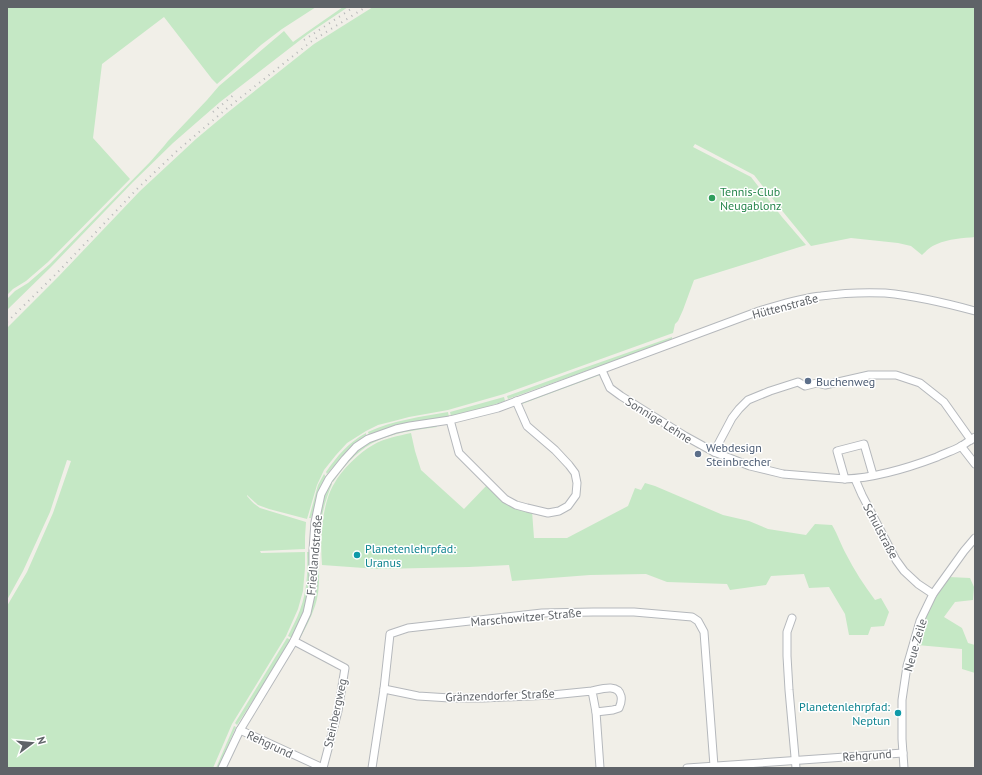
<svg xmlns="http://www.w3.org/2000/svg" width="982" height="775" viewBox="0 0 982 775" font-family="'PT Sans',sans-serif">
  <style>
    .green { fill: #c5e8c5 }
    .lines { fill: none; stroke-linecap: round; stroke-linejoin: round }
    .minor-casing { stroke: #b5b8bc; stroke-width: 9 }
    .minor { stroke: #fff; stroke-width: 7 }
    .rail { stroke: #b6b7b8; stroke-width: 2; stroke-dasharray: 1 5; stroke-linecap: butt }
    .leisure-dot { fill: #2e9e5b; stroke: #fff; stroke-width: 1.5 }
    .service-dot { fill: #5c6f8a; stroke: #fff; stroke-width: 1.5 }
    .culture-dot { fill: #0f9aa8; stroke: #fff; stroke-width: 1.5 }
    .labels { text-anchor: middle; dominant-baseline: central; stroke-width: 3; stroke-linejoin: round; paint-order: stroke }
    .leisure-label { font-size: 12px; fill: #27864d; stroke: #fff; text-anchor: start }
    .street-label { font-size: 12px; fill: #5f6368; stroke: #fff }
    .service-label { font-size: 12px; fill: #4e5e75; stroke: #fff; text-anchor: start }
    .culture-label { font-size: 12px; fill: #0d838f; stroke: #fff; text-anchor: start }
  </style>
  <rect width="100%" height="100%" fill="#f1efe8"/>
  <!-- green -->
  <g class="green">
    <polygon points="7,7 316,7 282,29 261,45 217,84 212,79 164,17 102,64 93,138 130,179 48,262 26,281 13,289 7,295"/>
    <polygon points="343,7 348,7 308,34 220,102 173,143 133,182 51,267 7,310 7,299 15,291 28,283 50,264 150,162 164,146 168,141 207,100 219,86 284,31 293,42 307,32"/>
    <path d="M373 7H975V237C964 238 948 239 937 244 931 246 926 251 922 255L911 246 898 243 851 238 811 246 784 213 754 175 695 144 693 147 751 177 782 217 806 245 694 280 683 310 678 321 675 324 673 333 504 394 448 410 409 417 394 421 378 425 366 431 347 443 336 455 324 470 317 485 307 519 269 509 258 505 247 495V496C251 501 255 505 260 508L306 522 305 537V549L260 551 261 553 305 552V568L303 591 298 609 286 636 232 724 213 768H7V606L27 572 53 513 71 461 67 460 50 512 23 571 7 600V328L58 277 140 191 196 139 227 113 314 44Z"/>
    <polygon points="672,337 672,340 508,399 507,396 581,369"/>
    <polygon points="599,373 600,375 522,404 521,401"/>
    <polygon points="504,397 505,401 480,409 451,416 450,412"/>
    <path d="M448 412 449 417 396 426 369 435 368 432C393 420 421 417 448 412Z"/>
    <path d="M436 425 437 427C387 434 363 438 333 482L331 480C339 470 348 458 358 450 378 433 411 429 436 425Z"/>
    <path d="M366 433V436C348 448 341 458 327 474L326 472C338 455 348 443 366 433Z"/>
    <path d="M411 433 415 451 421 470 464 509 488 484 532 511 534 538H567L628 506 635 488 641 490 645 483 655 486 723 515 749 521 768 529 806 535 815 524 832 525C838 535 841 545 846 554 854 570 864 585 875 600L881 598 889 612 884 626 871 627 868 635H849L845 614 829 587 809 588 804 574 771 576 766 585 730 590 727 584 667 582 646 574 590 575 512 581 509 565 469 567 378 569 322 565C321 552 321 540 322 528 323 515 327 495 334 484 342 469 359 453 373 445 385 438 398 436 411 433Z"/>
    <polygon points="324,474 326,477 319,493 311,518 309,518 318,485"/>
    <path d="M330 482 332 484C322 508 320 523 319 548H316L317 527 324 496Z"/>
    <path d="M316 551H318C319 569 321 589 315 606 311 618 305 629 299 640L298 639C302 631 306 622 310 614 317 593 317 572 316 551Z"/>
    <path d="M307 552H310C310 563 310 573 310 584 309 603 300 620 292 638L288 636C292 627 297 619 300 610 307 592 308 571 307 552Z"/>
    <polygon points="949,577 970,578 974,587 973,600 955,602 944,617 962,628 968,643 975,645 975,673 962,669 962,649 917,645 923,622 936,595"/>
    <polygon points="287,638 291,640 276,665 237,725 235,723"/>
    <polygon points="234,726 236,727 218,768 216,768"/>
  </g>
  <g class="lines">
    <!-- minor casing -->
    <g class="minor-casing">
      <g id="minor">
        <path d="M602 370 604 375 610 388 621 396 685 436 714 452 750 466 783 474 845 479C876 478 908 468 937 457 945 453 952 451 960 447 965 444 970 440 975 437"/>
        <polyline points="450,420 459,453 505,499 516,505 527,508 548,513 559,511 568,506 576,495 577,483 575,473 569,465 555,450 527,426 516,401"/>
        <polyline points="961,446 975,464"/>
        <polyline points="714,452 732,418 739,409 748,400 770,391 798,382 805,386 817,383 825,385 869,375 896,375 920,383 944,402 971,440"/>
        <polyline points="845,479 837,451 864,444 873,475"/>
        <polyline points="855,479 862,495 896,560 904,571 918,584 933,594"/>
        <polyline points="792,618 787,632 787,656 789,690 796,768"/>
        <polyline points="294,641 345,668 338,711 323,768"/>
        <path d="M384 689 418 696 450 698H483L552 695 592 691 596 712 613 710 619 708C621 704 622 701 621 696 618 683 601 689 592 691"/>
        <polyline points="596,712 600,768"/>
        <polyline points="240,730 323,768"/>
        <path d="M222 768 240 730 294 641 307 613 313 585V550L315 522 321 494 329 479 345 459 356 447 368 439 396 429 410 426 450 420 498 408 759 311C780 305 800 298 821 296 843 293 864 292 885 293 916 296 946 303 975 311"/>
        <polyline points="372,768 384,689 390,634 408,628 542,613 593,612 634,612 692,617 698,621 704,632 714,766"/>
        <polyline points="687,768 903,753"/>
        <polyline points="904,768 902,739 902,700 907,666 920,621 933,594 964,551 975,538"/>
      </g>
    </g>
    <!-- minor -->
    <use href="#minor" class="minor"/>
    <!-- rail -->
    <g class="rail">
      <polyline points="304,40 354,7"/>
      <polyline points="213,112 236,93"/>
      <polyline points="7,322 56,274 138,188 178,150 225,110 312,41 366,7"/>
    </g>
  </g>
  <!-- markers -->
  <circle class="leisure-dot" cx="712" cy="198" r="4"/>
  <g class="service-dot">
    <circle cx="808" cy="381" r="4"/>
    <circle cx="698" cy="454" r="4"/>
  </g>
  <g class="culture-dot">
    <circle cx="357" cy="555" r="4"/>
    <circle cx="898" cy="713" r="4"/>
  </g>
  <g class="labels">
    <!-- leisure labels -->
    <g class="leisure-label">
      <text x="720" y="191">Tennis-Club<tspan x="720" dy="14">Neugablonz</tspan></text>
    </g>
    <!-- street labels -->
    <g class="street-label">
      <text transform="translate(785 306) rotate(-15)">Hüttenstraße</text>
      <text transform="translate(659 420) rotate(32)">Sonnige Lehne</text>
      <text transform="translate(881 531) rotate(62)">Schulstraße</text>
      <text transform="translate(314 555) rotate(-85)">Friedlandstraße</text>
      <text transform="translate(526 617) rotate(-5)">Marschowitzer Straße</text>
      <text transform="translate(915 645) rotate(-74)">Neue Zeile</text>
      <text transform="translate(500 695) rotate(-2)">Gränzendorfer Straße</text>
      <text transform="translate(335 713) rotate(-78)">Steinbergweg</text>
      <text transform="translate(270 744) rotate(25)">Rehgrund</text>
      <text transform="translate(867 755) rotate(-4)">Rehgrund</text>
    </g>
    <!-- service labels -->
    <g class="service-label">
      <text x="816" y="381">Buchenweg</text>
      <text x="706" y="447">Webdesign<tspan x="706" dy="14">Steinbrecher</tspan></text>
    </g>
    <!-- culture labels -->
    <g class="culture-label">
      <text x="365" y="548">Planetenlehrpfad:<tspan x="365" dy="14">Uranus</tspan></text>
      <text x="890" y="706" text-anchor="end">Planetenlehrpfad:<tspan x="890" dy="14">Neptun</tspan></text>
    </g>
  </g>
  <!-- border -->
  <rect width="982" height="775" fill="none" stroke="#5f6368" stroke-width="16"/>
  <!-- north arrow -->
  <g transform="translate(32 743) rotate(74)" stroke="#ffffff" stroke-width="3" paint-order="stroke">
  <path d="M0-3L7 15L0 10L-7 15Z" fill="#5f6368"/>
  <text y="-6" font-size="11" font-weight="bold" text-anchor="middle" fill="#5f6368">N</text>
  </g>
</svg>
